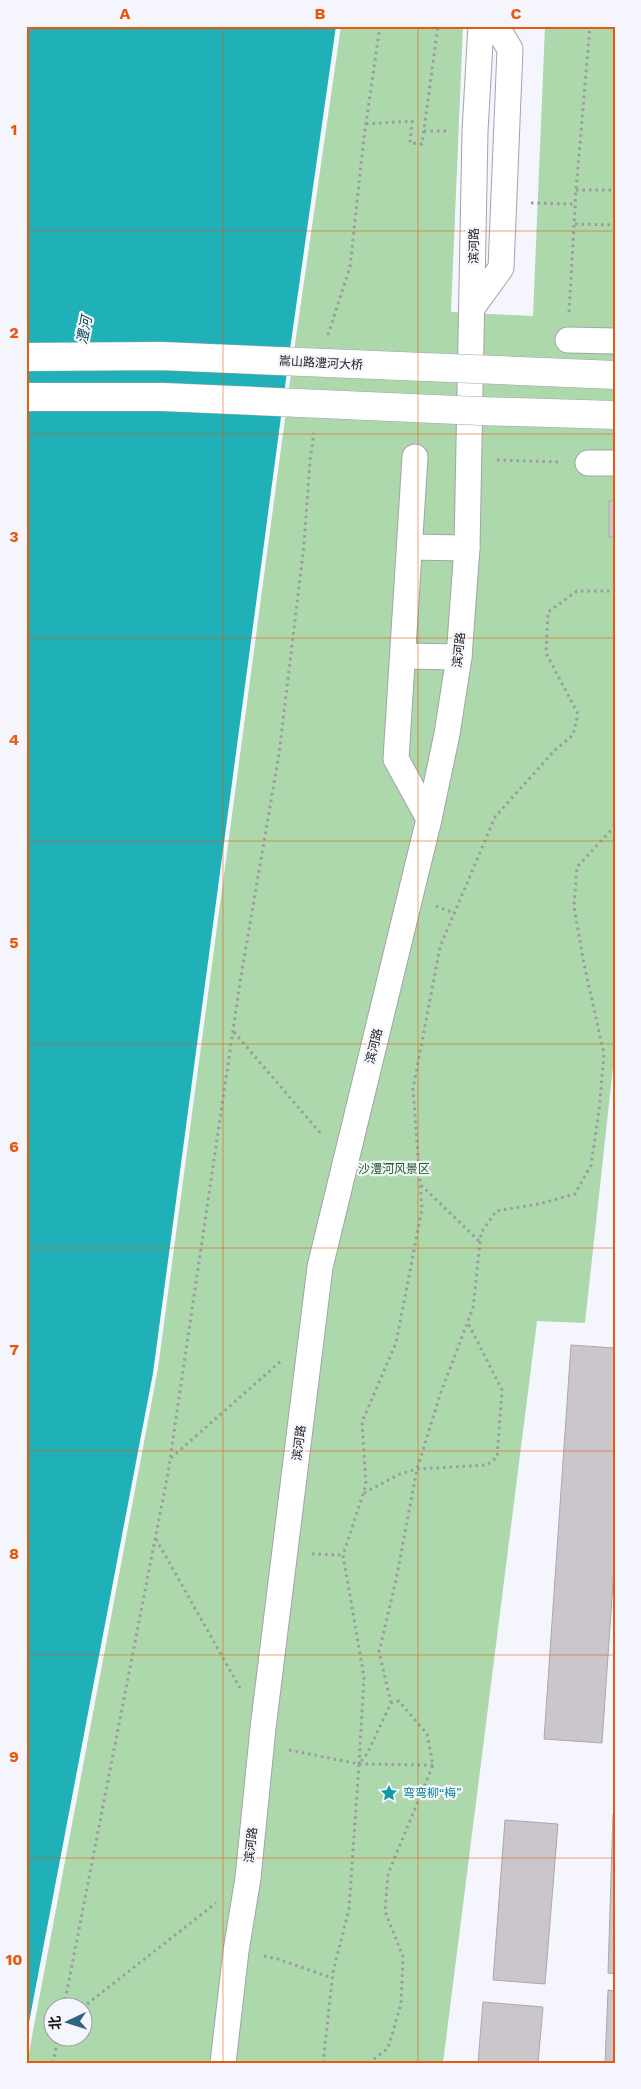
<svg xmlns="http://www.w3.org/2000/svg" width="641" height="2089" viewBox="0 0 641 2089" font-family="'Work Sans','Noto Sans SC',sans-serif">
  <style>
    .green { fill: #add8ac; fill-rule: evenodd }
    .water { fill: #20b0b8 }
    .building { fill: #cbc6cb; stroke: #ada7ac }
    .lines { fill: none; stroke-linecap: round; stroke-linejoin: round }
    .street-casing { stroke: #a2a4aa; stroke-width: 27 }
    .path { stroke: #9b9ca1; stroke-width: 3; stroke-dasharray: 2.5 4; stroke-linecap: butt }
    .street { stroke: #fff; stroke-width: 25 }
    .secondary-bridge-casing { stroke: #a2a4aa; stroke-width: 29; stroke-linecap: butt }
    .secondary-bridge { stroke: #fff; stroke-width: 28 }
    .grid { fill: none; stroke: #e8590c; stroke-width: 1; stroke-opacity: 0.55 }
    .labels { text-anchor: middle; dominant-baseline: central; stroke-width: 4.5; stroke-linejoin: round; paint-order: stroke }
    .street-label { font-size: 12px; fill: #17181a; stroke: #f5f6fd }
    .park-label { font-size: 12px; fill: #1f6023; stroke: #f5f6fd }
    .culture-label { font-size: 12px; fill: #0d838f; stroke: #f5f6fd; text-anchor: start }
    .water-label { font-size: 14px; font-style: italic; fill: #0a4649; stroke: #f5f6fd }
    .neatline { fill: none; stroke: #e8590c; stroke-width: 2 }
    .grid-label { font-size: 16px; text-anchor: middle; font-weight: bold; fill: #e8590c }
  </style>
  <rect width="100%" height="100%" fill="#f5f6fd"/>
  <!-- green -->
  <path class="green" d="M341 26H463L451 312 533 316 545 26H615V1049L585 1323 537 1321 443 2063H27L158 1368 295 344ZM52 2006H82V2036H52Z"/>
  <!-- water -->
  <polygon class="water" points="26,26 336,26 291,342 153,1373 26,2038"/>
  <!-- building -->
  <g class="building">
    <rect x="609" y="501" width="6" height="36"/>
    <polygon points="571,1345 615,1348 615,1554 602,1743 544,1739"/>
    <polygon points="613,1814 615,1814 615,1974 608,1973"/>
    <polygon points="505,1820 558,1824 545,1984 493,1980"/>
    <polygon points="608,1990 615,1991 615,2063 605,2063"/>
    <polygon points="483,2002 543,2007 538,2063 478,2063"/>
  </g>
  <g class="lines">
    <!-- street casing -->
    <g class="street-casing">
      <g id="street">
        <polyline points="472,308 501,268 510,49 496,26"/>
        <polyline points="568,340 615,341"/>
        <polyline points="415,457 396,759 429,819"/>
        <polyline points="588,463 615,463"/>
        <polyline points="410,547 467,548"/>
        <polyline points="404,656 459,657"/>
        <polyline points="223,2063 236,1951 248,1878 263,1728 320,1267 429,819 447,734 459,657 467,548 475,131 481,26"/>
      </g>
    </g>
    <!-- path -->
    <g class="path">
      <polyline points="366,124 412,121 410,143 422,144 438,26"/>
      <polyline points="424,131 448,131"/>
      <polyline points="576,190 615,190"/>
      <polyline points="531,203 576,204"/>
      <polyline points="575,224 615,225"/>
      <polyline points="569,312 576,190 590,26"/>
      <polyline points="328,335 350,267 364,137 380,26"/>
      <polyline points="497,460 560,462"/>
      <polyline points="436,906 454,913"/>
      <polyline points="234,1032 322,1135"/>
      <polyline points="421,1185 479,1241"/>
      <polyline points="171,1458 281,1361"/>
      <polyline points="364,1493 400,1474 417,1469 487,1465 497,1457 502,1390 468,1323"/>
      <polyline points="156,1539 240,1688"/>
      <polyline points="312,1554 343,1555"/>
      <polyline points="391,1703 379,1652 396,1580 417,1469 441,1392 473,1308 481,1233 496,1211 539,1204 575,1194 591,1165 599,1111 604,1054 584,964 574,907 577,867 615,826"/>
      <polyline points="289,1750 359,1764 433,1765"/>
      <polyline points="359,1764 364,1677 343,1555 366,1485 362,1422 396,1343 422,1209 413,1089 440,947 495,817 554,751 573,735 578,714 546,653 548,612 577,591 615,591"/>
      <polyline points="264,1956 278,1959 332,1978"/>
      <polyline points="64,2006 168,1473 241,976 279,754 304,545 310,460 314,433"/>
      <polyline points="82,2008 216,1903"/>
      <polyline points="53,2063 58,2036"/>
      <polyline points="323,2063 333,1972 349,1909 359,1764 367,1754 391,1703 399,1701 427,1734 433,1765 388,1874 385,1911 403,1957 401,2004 388,2048 369,2063"/>
    </g>
    <!-- street -->
    <use href="#street" class="street"/>
    <!-- secondary-bridge casing -->
    <g class="secondary-bridge-casing">
      <g id="secondary-bridge">
        <polyline points="26,357 161,356 615,375"/>
        <polyline points="26,397 163,397 480,411 615,415"/>
      </g>
    </g>
    <!-- secondary-bridge -->
    <use href="#secondary-bridge" class="secondary-bridge"/>
  </g>
  <!-- grid -->
  <path class="grid" d="M223 26V2063M418 26V2063M26 231H615M26 434H615M26 638H615M26 841H615M26 1044H615M26 1248H615M26 1451H615M26 1655H615M26 1858H615"/>
  <!-- icons -->
  <defs>
    <g id="sight-bare" transform="scale(1.35)"><path d="M0-6L1.8-2.2L6-1.7L2.9 1.2L3.7 5.4L0 3.3L-3.7 5.4L-2.9 1.2L-6-1.7L-1.8-2.2Z" fill="#0f9aa8" stroke="#f5f6fd" stroke-width="2.5" paint-order="stroke"/></g>
  </defs>
  <g fill-rule="evenodd">
    <use href="#sight-bare" x="389" y="1793"/>
  </g>
  <g class="labels">
    <!-- street labels -->
    <g class="street-label">
      <text transform="translate(474 246) rotate(-89)">滨河路</text>
      <text transform="translate(321 363) rotate(3)">嵩山路澧河大桥</text>
      <text transform="translate(459 650) rotate(-84)">滨河路</text>
      <text transform="translate(374 1046) rotate(-76)">滨河路</text>
      <text transform="translate(299 1443) rotate(-83)">滨河路</text>
      <text transform="translate(251 1845) rotate(-84)">滨河路</text>
    </g>
    <!-- park labels -->
    <g class="park-label">
      <text x="394" y="1169">沙澧河风景区</text>
    </g>
    <!-- culture labels -->
    <g class="culture-label">
      <text x="403" y="1793">弯弯柳“梅”</text>
    </g>
    <!-- water labels -->
    <g class="water-label">
      <text transform="translate(84 330) rotate(-79)">澧河</text>
    </g>
  </g>
  <!-- border -->
  <rect width="641" height="2089" fill="none" stroke="#f5f6fd" stroke-width="55"/>
  <!-- north arrow -->
  <g transform="translate(68 2022) rotate(266)"><circle r="24" fill="#f5f6fd" stroke="#9c9da2"/>
  <path d="M0-4L9 19L0 12L-9 19Z" fill="#2f6581"/>
  <text y="-8" font-size="14" font-weight="bold" text-anchor="middle" fill="#17181a">北</text>
  </g>
  <rect x="28" y="28" width="586" height="2034" class="neatline"/>
  <g class="grid-label">
    <text x="125" y="19">A</text>
    <text x="320" y="19">B</text>
    <text x="516" y="19">C</text>
    <text x="14" y="135">1</text>
    <text x="14" y="338">2</text>
    <text x="14" y="542">3</text>
    <text x="14" y="745">4</text>
    <text x="14" y="948">5</text>
    <text x="14" y="1152">6</text>
    <text x="14" y="1355">7</text>
    <text x="14" y="1559">8</text>
    <text x="14" y="1762">9</text>
    <text x="14" y="1965">10</text>
  </g>
</svg>
